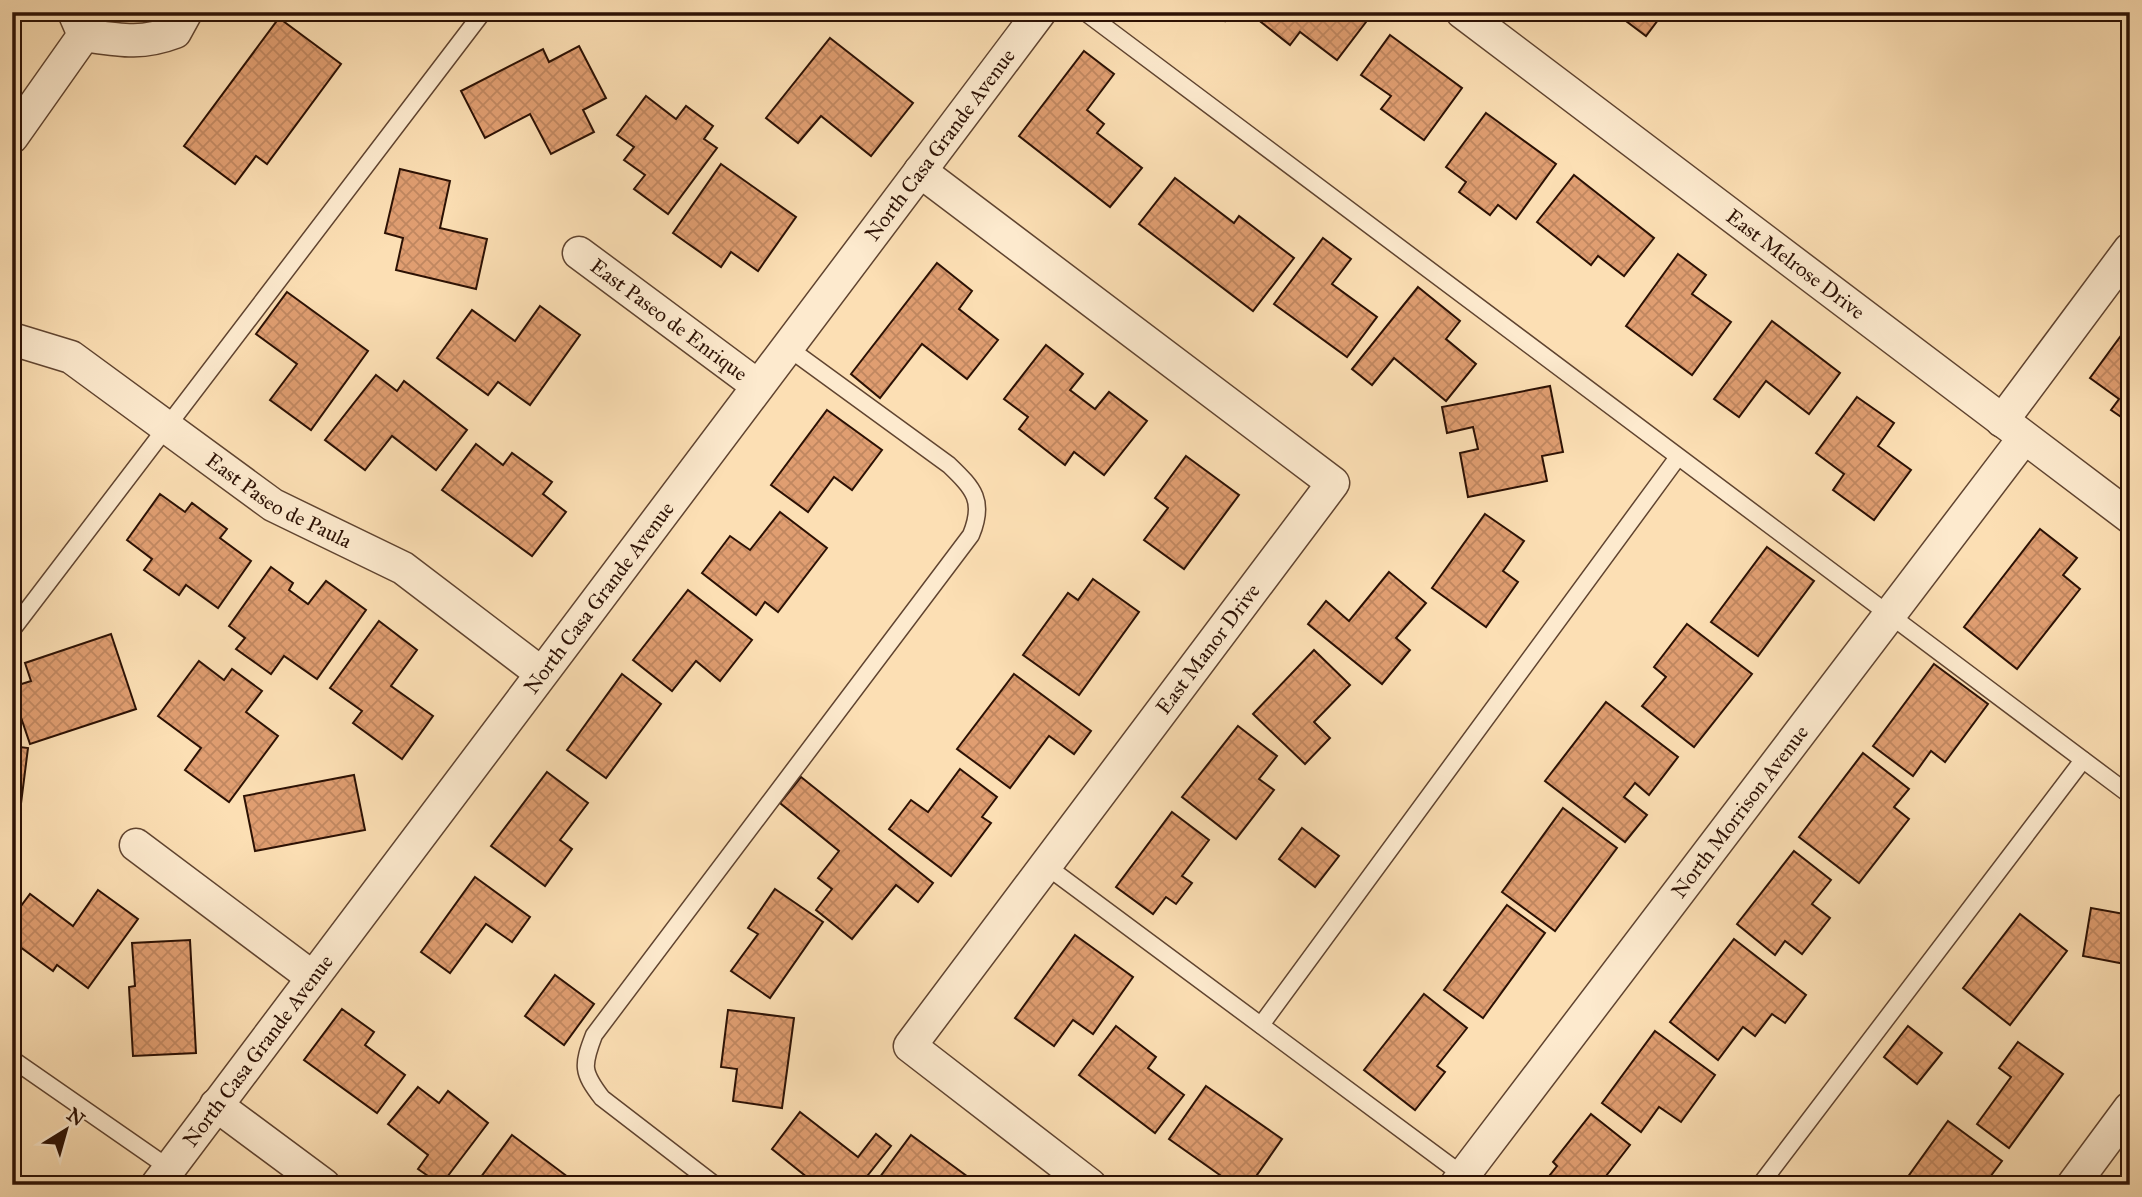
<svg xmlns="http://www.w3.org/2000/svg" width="2142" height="1197" viewBox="0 0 2142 1197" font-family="'IM FELL Great Primer',serif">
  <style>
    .building { fill: url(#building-cross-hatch); stroke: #2c1104; stroke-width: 2 }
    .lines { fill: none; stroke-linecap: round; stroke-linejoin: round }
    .lane-casing { stroke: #604430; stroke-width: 19 }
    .street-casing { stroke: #604430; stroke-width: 35 }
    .lane { stroke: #fdeace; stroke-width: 16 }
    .street { stroke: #fdeace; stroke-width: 32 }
    .labels { text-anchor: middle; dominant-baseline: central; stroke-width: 5; stroke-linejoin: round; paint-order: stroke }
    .street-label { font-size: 21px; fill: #2c1104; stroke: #fdeace }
  </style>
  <defs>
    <pattern id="building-cross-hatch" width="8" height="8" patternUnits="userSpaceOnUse" patternTransform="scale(1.75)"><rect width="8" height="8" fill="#e09e71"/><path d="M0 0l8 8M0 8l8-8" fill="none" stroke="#c08760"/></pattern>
  </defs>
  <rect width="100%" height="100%" fill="#fcdfb4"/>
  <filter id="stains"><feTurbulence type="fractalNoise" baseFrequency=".00286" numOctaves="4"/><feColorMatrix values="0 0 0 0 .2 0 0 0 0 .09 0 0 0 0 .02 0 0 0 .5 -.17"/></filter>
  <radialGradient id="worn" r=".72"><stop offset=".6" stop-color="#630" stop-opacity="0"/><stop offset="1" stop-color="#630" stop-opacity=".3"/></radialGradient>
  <!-- building -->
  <g class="building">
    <polygon points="1213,12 1232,12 1225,21"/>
    <polygon points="1261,12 1353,12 1366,22 1337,60 1300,32 1290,45 1256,18"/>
    <polygon points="1614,12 1664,12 1646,36"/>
    <polygon points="279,18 341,64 267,164 256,156 235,184 184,146"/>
    <polygon points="1390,35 1462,88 1424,140 1381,109 1391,96 1361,75"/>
    <polygon points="830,38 913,103 871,156 821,116 798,143 766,118"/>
    <polygon points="579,46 606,98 583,110 594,132 551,154 530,114 485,138 461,91 543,49 549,62"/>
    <polygon points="1084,51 1114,74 1087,110 1104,124 1097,133 1142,168 1110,207 1019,136"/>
    <polygon points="646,96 676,119 686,106 713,126 704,139 717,148 668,214 634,189 645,175 624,160 634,147 617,135"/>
    <polygon points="1486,113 1556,164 1516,219 1498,205 1490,215 1459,192 1466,182 1446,167"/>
    <polygon points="721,164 796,217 758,271 731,252 721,267 673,233"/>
    <polygon points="400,169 450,181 440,228 487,239 476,289 396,270 403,238 385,233"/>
    <polygon points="1574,175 1654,238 1624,276 1598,256 1591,265 1537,222"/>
    <polygon points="1175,178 1234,223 1239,216 1294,258 1253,311 1139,224"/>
    <polygon points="1323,238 1351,259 1332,284 1377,317 1347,357 1274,304"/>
    <polygon points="1678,254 1706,275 1692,294 1731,322 1692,375 1626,326"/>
    <polygon points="937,263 972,291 959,309 998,340 967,379 922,344 880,398 851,374"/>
    <polygon points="1418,287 1460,321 1446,339 1476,364 1446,401 1394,358 1372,385 1352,369"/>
    <polygon points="287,292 368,351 311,430 270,400 297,364 256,334"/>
    <polygon points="540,306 580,335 530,405 498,382 488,395 437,358 472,310 515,341"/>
    <polygon points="1772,321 1840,373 1809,414 1766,381 1739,417 1714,399"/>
    <polygon points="2120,337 2130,345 2130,423 2111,410 2119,399 2090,378"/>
    <polygon points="1046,345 1083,374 1070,390 1095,409 1109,392 1147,421 1104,475 1074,452 1065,465 1019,429 1028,417 1004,399"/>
    <polygon points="376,375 397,391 404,381 467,430 436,470 392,436 365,470 325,440"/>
    <polygon points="1550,386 1563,452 1542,456 1547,481 1468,497 1460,453 1478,449 1473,427 1447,433 1442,407"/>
    <polygon points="1857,397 1894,423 1878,446 1911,470 1874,520 1833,490 1844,474 1816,453"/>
    <polygon points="827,410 882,450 852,490 834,477 808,512 771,485"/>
    <polygon points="476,444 503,465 512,453 552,482 543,494 566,512 532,556 442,490"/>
    <polygon points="1186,456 1239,495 1184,569 1144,540 1168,508 1155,498"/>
    <polygon points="160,494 185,512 192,503 227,529 220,538 251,561 218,608 186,585 179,595 144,570 152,559 127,540"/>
    <polygon points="780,512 827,548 778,612 765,602 756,615 702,573 730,536 750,550"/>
    <polygon points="1485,514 1524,541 1503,571 1518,582 1486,627 1432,588"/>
    <polygon points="2040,529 2077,558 2063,575 2080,589 2017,669 1964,627"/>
    <polygon points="1767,547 1814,581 1758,656 1711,622"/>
    <polygon points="271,567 293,583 289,590 308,604 326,581 366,610 317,679 284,656 271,674 236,649 245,638 229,626"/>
    <polygon points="1389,572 1426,603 1396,638 1410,650 1382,684 1308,624 1326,601 1349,621"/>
    <polygon points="1093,579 1139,612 1079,695 1023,655 1068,593 1078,600"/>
    <polygon points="688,590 752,640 720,681 696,661 672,691 633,660"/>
    <polygon points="379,621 417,650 391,686 433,716 402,759 353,723 362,711 330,688"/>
    <polygon points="1687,624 1752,674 1694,747 1642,706 1666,677 1654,667"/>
    <polygon points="111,634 136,709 30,744 12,691 12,687 31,681 25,663"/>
    <polygon points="1314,650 1350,685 1314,722 1330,738 1305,764 1253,714"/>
    <polygon points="199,661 224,680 232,669 262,691 246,712 278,736 229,802 185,770 201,748 158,716"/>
    <polygon points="1934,664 1988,704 1945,762 1931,751 1913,776 1873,746"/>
    <polygon points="622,674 661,704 606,778 567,750"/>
    <polygon points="1014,674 1091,731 1074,754 1049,736 1010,788 957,749"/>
    <polygon points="1606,702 1678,757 1649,795 1635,783 1624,797 1647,815 1625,842 1545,781"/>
    <polygon points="1238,726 1277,756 1259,779 1274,790 1236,839 1182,797"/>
    <polygon points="12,746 28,748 14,859 12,859"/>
    <polygon points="1863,753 1909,789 1894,807 1909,819 1859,883 1799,837"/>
    <polygon points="960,769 997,797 982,817 991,823 951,876 889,829 911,800 928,812"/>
    <polygon points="547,772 588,803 560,840 572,849 545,886 491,846"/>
    <polygon points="354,775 365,830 255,851 244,796"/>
    <polygon points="801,777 933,883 918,902 896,885 852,939 816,910 832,889 818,878 839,851 780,803"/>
    <polygon points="1563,808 1617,848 1555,931 1502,892"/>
    <polygon points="1172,812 1209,840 1182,876 1192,883 1176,904 1166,897 1153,914 1116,887"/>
    <polygon points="1302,828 1339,856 1315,887 1279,859"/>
    <polygon points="1794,851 1831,880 1812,904 1830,918 1802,954 1785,941 1775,955 1737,924"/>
    <polygon points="475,877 530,917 512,942 486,924 450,973 421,952"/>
    <polygon points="775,889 823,922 770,998 731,971 758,934 748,928"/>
    <polygon points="98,890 138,919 88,988 57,965 53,971 12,941 12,918 30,894 73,926"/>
    <polygon points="1507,905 1545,933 1483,1018 1444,990"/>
    <polygon points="2091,908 2130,915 2130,965 2083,956"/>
    <polygon points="2020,914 2067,951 2010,1025 1963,988"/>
    <polygon points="1075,935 1133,977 1093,1034 1073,1020 1054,1046 1015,1018"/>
    <polygon points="1734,939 1806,995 1785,1023 1772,1014 1755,1036 1743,1027 1718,1060 1670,1022"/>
    <polygon points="190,940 196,1053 133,1056 129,987 135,986 132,943"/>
    <polygon points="555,975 594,1004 564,1045 525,1016"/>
    <polygon points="1424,994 1467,1028 1437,1066 1445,1072 1415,1110 1364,1070"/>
    <polygon points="342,1009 374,1032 365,1045 405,1075 377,1113 304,1060"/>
    <polygon points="728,1010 794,1018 782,1108 733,1101 737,1069 721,1067"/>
    <polygon points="1116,1026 1156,1057 1148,1068 1184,1095 1155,1133 1079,1075"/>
    <polygon points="1908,1026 1942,1053 1917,1084 1884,1057"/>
    <polygon points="1655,1031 1715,1075 1681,1122 1659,1107 1641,1132 1602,1103"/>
    <polygon points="2018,1042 2063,1074 2009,1148 1977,1124 2011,1077 1999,1068"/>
    <polygon points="1206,1086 1282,1139 1250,1185 1234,1185 1169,1139"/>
    <polygon points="418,1087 439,1103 448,1091 488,1123 441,1185 418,1169 428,1155 388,1124"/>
    <polygon points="800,1112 858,1157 876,1134 891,1146 860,1185 803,1185 808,1178 772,1149"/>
    <polygon points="1591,1114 1630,1145 1599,1185 1542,1185 1557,1166 1553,1162"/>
    <polygon points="1948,1121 2002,1161 1984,1185 1902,1185"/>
    <polygon points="512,1135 576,1183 574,1185 475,1185"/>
    <polygon points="911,1135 979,1185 874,1185"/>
  </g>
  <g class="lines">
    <!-- lane casing -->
    <g class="lane-casing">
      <g id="lane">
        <polyline points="1085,12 2130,795"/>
        <polyline points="12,630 483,12"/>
        <polyline points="1045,865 1468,1179"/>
        <polyline points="1261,1025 1678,457"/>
        <polyline points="12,1059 169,1168"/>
        <path d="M715 1185 602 1098C582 1072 582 1066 594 1035L971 535C985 501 974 489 949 465L787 347"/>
        <polyline points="1760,1185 2083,760"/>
      </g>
    </g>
    <!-- street casing -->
    <g class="street-casing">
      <g id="street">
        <path d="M74 12 84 35C119 40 141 45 175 32L186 12"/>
        <path id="s1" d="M1462 12 2130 517"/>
        <polyline points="12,137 84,35"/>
        <polyline points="920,171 1333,483 910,1046 1090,1185"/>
        <path id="s2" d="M579 253 758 386"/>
        <path id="s3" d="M12 339 71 357 273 505 403 568 541 673"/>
        <polyline points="2002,421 2130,249"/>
        <polyline points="136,845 312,977"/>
        <polyline points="216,1105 324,1185"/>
        <path id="s4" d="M157 1185 1040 12"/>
        <path id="s5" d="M1456 1185 2024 438"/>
        <polyline points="2073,1185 2130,1108"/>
      </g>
    </g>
    <!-- lane -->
    <use href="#lane" class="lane"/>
    <!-- street -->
    <use href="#street" class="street"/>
  </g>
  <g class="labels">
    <!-- street labels -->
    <g class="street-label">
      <text stroke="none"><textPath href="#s4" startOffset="1302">North Casa Grande Avenue</textPath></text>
      <text stroke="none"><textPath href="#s1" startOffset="418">East Melrose Drive</textPath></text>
      <text stroke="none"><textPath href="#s2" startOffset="112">East Paseo de Enrique</textPath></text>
      <text stroke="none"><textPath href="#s3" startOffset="315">East Paseo de Paula</textPath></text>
      <text stroke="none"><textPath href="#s4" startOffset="735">North Casa Grande Avenue</textPath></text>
      <text transform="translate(1208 649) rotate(-53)">East Manor Drive</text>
      <text stroke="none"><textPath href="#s5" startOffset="469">North Morrison Avenue</textPath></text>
      <text stroke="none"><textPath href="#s4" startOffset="168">North Casa Grande Avenue</textPath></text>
    </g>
  </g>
  <!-- margin -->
  <rect width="2142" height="1197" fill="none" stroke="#fcdfb4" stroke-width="42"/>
  <rect x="14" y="14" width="2114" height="1169" fill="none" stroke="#2c1104" stroke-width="3.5"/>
  <rect x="21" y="21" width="2100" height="1155" fill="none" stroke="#2c1104" stroke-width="2"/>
  <!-- north arrow -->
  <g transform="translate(66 1130) rotate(37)" stroke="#fdeace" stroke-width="5" paint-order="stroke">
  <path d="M0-5L12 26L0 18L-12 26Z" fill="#2c1104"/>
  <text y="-10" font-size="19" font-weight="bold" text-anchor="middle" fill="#2c1104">N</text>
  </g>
  <rect width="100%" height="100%" filter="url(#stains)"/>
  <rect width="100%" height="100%" fill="url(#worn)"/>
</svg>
